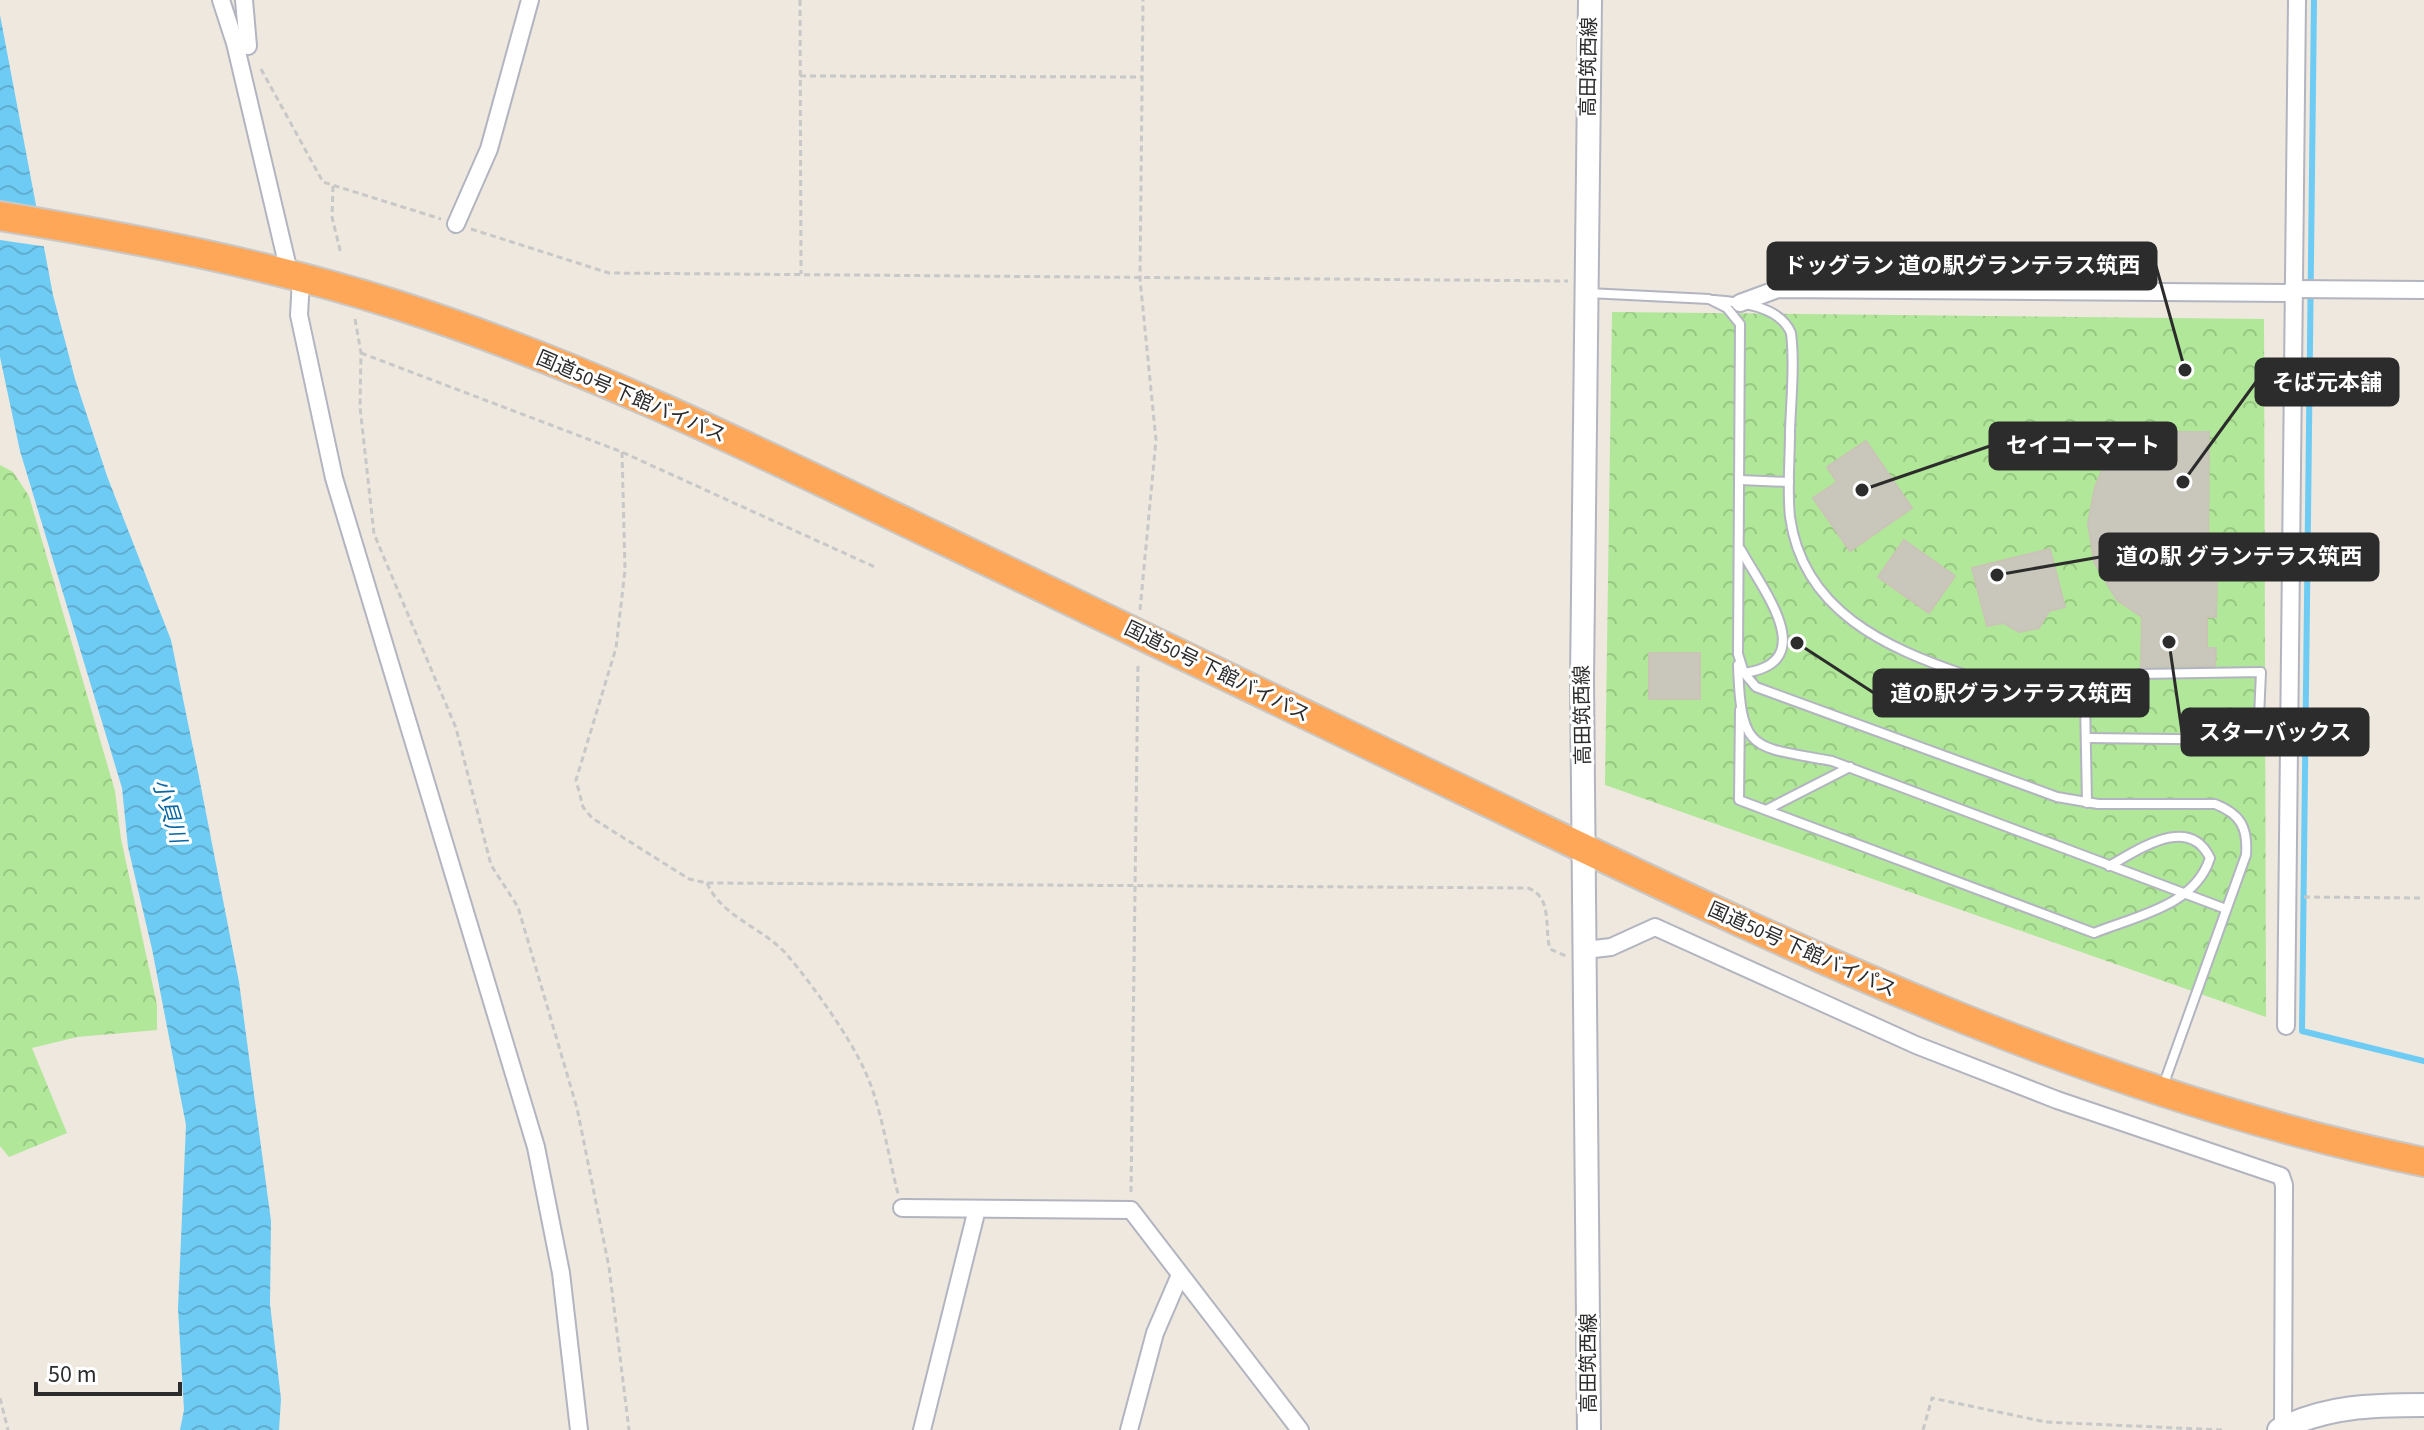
<svg xmlns="http://www.w3.org/2000/svg" width="2424" height="1430" viewBox="0 0 2424 1430" font-family="'Source Sans 3','Noto Sans JP',sans-serif">
  <style>
    .forest { fill: url(#forest-crowns) }
    .water { fill: url(#water-waves) }
    .pier { fill: #eee8de }
    .lines { fill: none; stroke-linecap: round; stroke-linejoin: round }
    .stream { stroke: #6dcbf4; stroke-width: 6 }
    .building { fill: #c9c6bc; stroke: #cac4b7; stroke-width: 2 }
    .lane-casing { stroke: #b2b4c0; stroke-width: 12 }
    .street-casing { stroke: #b2b4c0; stroke-width: 20 }
    .secondary-casing { stroke: #b2b4c0; stroke-width: 26 }
    .highway-casing { stroke: #c8c8c8; stroke-width: 32 }
    .path { stroke: #c8c8c8; stroke-width: 3; stroke-dasharray: 6 4; stroke-linecap: butt }
    .lane { stroke: #fff; stroke-width: 8 }
    .street { stroke: #fff; stroke-width: 16 }
    .secondary { stroke: #fff; stroke-width: 22 }
    .highway { stroke: #ffa758; stroke-width: 28 }
    .labels { text-anchor: middle; dominant-baseline: central; stroke-width: 6; stroke-linejoin: round; paint-order: stroke }
    .street-label { font-size: 20px; fill: #2c2c2c; stroke: #fff }
    .water-label { font-size: 22px; font-style: italic; fill: #0868a4; stroke: #fff }
    .leader { fill: none; stroke: #2c2c2c; stroke-width: 3 }
    .callout-dot { fill: #2c2c2c; stroke: #fff; stroke-width: 3 }
    .callout { fill: #2c2c2c; stroke: #2c2c2c; stroke-width: 3 }
    .callout-label { font-size: 22px; text-anchor: middle; font-weight: bold; fill: #fff }
  </style>
  <defs>
    <pattern id="forest-crowns" width="20" height="18" patternUnits="userSpaceOnUse" patternTransform="scale(2)"><rect width="20" height="18" fill="#b0e798"/><path d="M2 6a3 3 0 1 1 6 0M12 15a3 3 0 1 1 6 0" fill="none" stroke="#98c683"/></pattern>
    <pattern id="water-waves" width="16" height="10" patternUnits="userSpaceOnUse" patternTransform="scale(2)"><rect width="16" height="10" fill="#6dcbf4"/><path d="M0 5q4-4 8 0t8 0" fill="none" stroke="#5faed1"/></pattern>
  </defs>
  <rect width="100%" height="100%" fill="#eee8de"/>
  <!-- forest -->
  <g class="forest">
    <polygon points="1612,312 2264,319 2266,1017 1605,785"/>
    <polygon points="0,465 13,472 29,496 115,791 121,839 157,1005 157,1030 77,1037 32,1048 67,1133 9,1157 0,1146"/>
  </g>
  <!-- water -->
  <polygon class="water" points="0,15 53,295 75,379 107,476 171,640 199,777 239,982 271,1221 270,1304 281,1399 279,1430 180,1430 184,1410 178,1308 186,1125 152,949 128,847 122,788 20,451 0,357"/>
  <!-- pier -->
  <polygon class="pier" points="0,203 41,210 48,247 0,240"/>
  <g class="lines">
    <!-- stream -->
    <polyline class="stream" points="2314,0 2302,1031 2424,1061"/>
  </g>
  <!-- building -->
  <g class="building">
    <polygon points="2141,432 2209,432 2208,574 2217,575 2216,617 2207,617 2207,648 2216,648 2215,666 2141,667 2142,617 2117,600 2094,562 2088,523 2095,487 2103,468 2120,446"/>
    <polygon points="1866,441 1912,508 1850,551 1813,498 1837,482 1827,467"/>
    <polygon points="1904,540 1955,576 1929,613 1878,577"/>
    <polygon points="2050,549 2065,607 2049,611 2039,628 2019,632 2003,623 1987,626 1972,568"/>
    <rect x="1649" y="653" width="51" height="46"/>
  </g>
  <g class="lines">
    <!-- lane casing -->
    <g class="lane-casing">
      <g id="lane">
        <path d="M1588 293 1709 299 1727 308 1740 324 1738 654 1744 673 1756 687 2057 797 2098 804H2215C2241 814 2248 828 2246 855L2163 1086"/>
        <path d="M1714 300C1740 302 1780 306 1791 333 1795 365 1791 399 1790 431 1790 460 1787 489 1790 517 1803 611 1886 648 1966 675 1998 686 2062 683 2085 700L2087 803"/>
        <polyline points="1740,480 1789,482"/>
        <path d="M1741 550C1762 589 1822 662 1744 673"/>
        <path d="M1738 665C1741 754 1752 746 1832 761L2226 909"/>
        <polyline points="2085,707 2133,707 2140,674 2261,672 2258,740 2086,738"/>
        <path d="M1740 710 1739 800 2094 933C2136 916 2195 906 2210 858 2189 814 2140 849 2109 866"/>
        <polyline points="1766,810 1850,767"/>
      </g>
    </g>
    <!-- street casing -->
    <g class="street-casing">
      <g id="street">
        <polyline points="221,0 235,43 290,276"/>
        <polyline points="244,0 248,46"/>
        <polyline points="456,224 489,149 530,0"/>
        <polyline points="301,279 299,315 334,478 536,1147 561,1273 579,1430"/>
        <polyline points="2292,289 2424,290"/>
        <polyline points="1740,303 1778,289 2292,293"/>
        <polyline points="1585,950 1611,947 1655,927 1916,1045 2057,1100 2281,1176 2284,1185 2283,1430"/>
        <polyline points="2286,1026 2297,0"/>
        <polyline points="902,1208 1131,1210 1300,1430"/>
        <polyline points="922,1430 977,1209"/>
        <polyline points="1129,1430 1155,1333 1180,1275"/>
      </g>
    </g>
    <!-- secondary casing -->
    <g class="secondary-casing">
      <g id="secondary">
        <polyline points="1589,1430 1582,680 1590,0"/>
        <path d="M2279 1430C2326 1406 2372 1405 2424 1405"/>
      </g>
    </g>
    <!-- highway casing -->
    <g class="highway-casing">
      <path id="highway" d="M0 216C133 238 268 264 397 305 584 365 762 453 939 538 1136 633 1333 728 1531 823 1818 961 2110 1098 2424 1162"/>
    </g>
    <!-- path -->
    <g class="path">
      <polyline points="800,0 801,274"/>
      <polyline points="261,69 323,182 441,219"/>
      <polyline points="800,76 1142,77"/>
      <polyline points="333,186 332,217 341,254"/>
      <polyline points="471,229 609,273 1568,281"/>
      <polyline points="355,319 361,353 360,407 374,534 456,728 491,865 518,907 577,1108 609,1267 629,1430"/>
      <polyline points="361,353 622,452 877,568"/>
      <path d="M622 452 625 570 616 648 576 780 583 807 592 818 689 879 707 883 1528 888C1553 897 1544 928 1550 949L1566 956"/>
      <polyline points="1140,610 1156,440 1140,279 1143,0"/>
      <path d="M707 883C722 918 765 928 788 956 812 984 849 1036 864 1069 881 1104 888 1155 898 1194"/>
      <polyline points="2304,897 2424,898"/>
      <polyline points="1131,1192 1138,664"/>
      <polyline points="0,1398 8,1430"/>
      <polyline points="1923,1430 1932,1398 2046,1422 2222,1430"/>
    </g>
    <!-- lane -->
    <use href="#lane" class="lane"/>
    <!-- street -->
    <use href="#street" class="street"/>
    <!-- secondary -->
    <use href="#secondary" class="secondary"/>
    <!-- highway -->
    <use href="#highway" class="highway"/>
  </g>
  <g class="labels">
    <!-- street labels -->
    <g class="street-label">
      <text transform="translate(1589 67) rotate(-89)">高田筑西線</text>
      <text transform="translate(631 397) rotate(23)">国道50号 下館バイパス</text>
      <text transform="translate(1217 672) rotate(26)">国道50号 下館バイパス</text>
      <text transform="translate(1583 715) rotate(-91)">高田筑西線</text>
      <text transform="translate(1802 950) rotate(24)">国道50号 下館バイパス</text>
      <text transform="translate(1589 1363) rotate(-90)">高田筑西線</text>
    </g>
    <!-- water labels -->
    <g class="water-label">
      <text transform="translate(169 811) rotate(73)">小貝川</text>
    </g>
  </g>
  <!-- callouts -->
  <path class="leader" d="M2185 370L2156 266M2183 482L2256 382M1862 490L1990 446M1997 575L2100 557M1797 643L1874 693M2169 642L2182 732"/>
  <g class="callout-dot">
    <circle cx="2185" cy="370" r="8"/>
    <circle cx="2183" cy="482" r="8"/>
    <circle cx="1862" cy="490" r="8"/>
    <circle cx="1997" cy="575" r="8"/>
    <circle cx="1797" cy="643" r="8"/>
    <circle cx="2169" cy="642" r="8"/>
  </g>
  <g class="callout">
    <rect x="1768" y="243" width="388" height="46" rx="8"/>
    <rect x="2256" y="359" width="142" height="46" rx="8"/>
    <rect x="1990" y="423" width="186" height="46" rx="8"/>
    <rect x="2100" y="534" width="278" height="46" rx="8"/>
    <rect x="1874" y="670" width="274" height="46" rx="8"/>
    <rect x="2182" y="709" width="186" height="46" rx="8"/>
  </g>
  <g class="callout-label">
    <text x="1962" y="273">ドッグラン 道の駅グランテラス筑西</text>
    <text x="2327" y="390">そば元本舗</text>
    <text x="2083" y="453">セイコーマート</text>
    <text x="2239" y="564">道の駅 グランテラス筑西</text>
    <text x="2011" y="701">道の駅グランテラス筑西</text>
    <text x="2275" y="740">スターバックス</text>
  </g>
  <!-- scale -->
  <path d="M36 1382v12h144v-12" fill="none" stroke="#2c2c2c" stroke-width="4"/>
  <text x="48" y="1382" font-size="24" fill="#2c2c2c" stroke="#ffffff" stroke-width="6" paint-order="stroke">50 m</text>
</svg>
